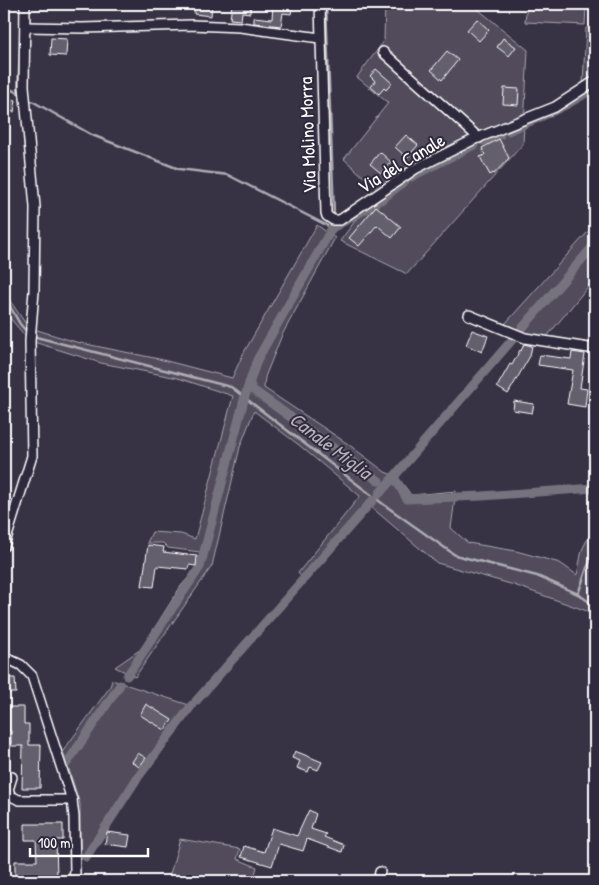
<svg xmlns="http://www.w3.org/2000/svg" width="599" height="885" viewBox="0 0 599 885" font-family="'Patrick Hand',sans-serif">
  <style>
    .green { fill: #514c5c; stroke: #a8a6ae }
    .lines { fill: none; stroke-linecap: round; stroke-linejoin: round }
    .stream { stroke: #adabb2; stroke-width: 2.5 }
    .canal { stroke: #76737f; stroke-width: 9 }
    .building { fill: #635f6d; stroke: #fff }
    .street-casing { stroke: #fff; stroke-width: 12 }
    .street { stroke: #2f2a3d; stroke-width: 9 }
    .labels { text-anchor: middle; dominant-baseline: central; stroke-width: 4; stroke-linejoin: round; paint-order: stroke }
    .street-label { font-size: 19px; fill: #fff; stroke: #2f2a3d }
    .water-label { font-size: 20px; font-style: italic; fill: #b4b2b9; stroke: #2f2a3d }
  </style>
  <rect width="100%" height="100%" fill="#373345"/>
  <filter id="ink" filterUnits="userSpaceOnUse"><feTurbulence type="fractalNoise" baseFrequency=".02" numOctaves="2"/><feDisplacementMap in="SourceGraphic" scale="10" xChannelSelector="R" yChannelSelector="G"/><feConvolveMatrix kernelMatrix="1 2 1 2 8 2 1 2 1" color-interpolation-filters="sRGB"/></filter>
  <g filter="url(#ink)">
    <!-- green -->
    <g class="green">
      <polygon points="385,4 474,4 474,6 528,50 523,144 407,274 340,241 378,190 344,159 388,103 357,77 384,41"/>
      <polygon points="527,4 586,4 585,25 525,22"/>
      <polygon points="586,28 595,28 595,75 583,83"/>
      <polygon points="595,224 595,278 545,339 527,336 504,325"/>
      <polygon points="317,225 335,238 282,335 265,377 264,388 348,444 385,472 398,477 411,495 456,491 451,528 468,543 516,551 560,563 577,575 582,550 595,524 595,584 592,593 595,597 595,618 587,611 514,585 437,563 371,507 306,582 298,573 360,496 299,445 254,411 240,447 212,566 135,677 115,667 141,649 181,586 199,565 200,552 168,548 163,543 147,543 152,532 181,534 195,539 233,396 178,378 101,363 34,342 34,329 76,342 159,359 232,378 243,354"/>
      <polygon points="4,292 28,327 26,337 4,311"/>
      <polygon points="112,680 189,705 80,860 80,804 63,751 110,687"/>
      <polygon points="180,839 240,849 237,859 257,867 253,881 168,881"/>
    </g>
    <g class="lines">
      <!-- stream -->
      <g class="stream">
        <polyline points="326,4 334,214"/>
        <polyline points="4,87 22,94"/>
        <polyline points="18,93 20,47"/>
        <polyline points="32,101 92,135 179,169 228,175 332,228"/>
        <polyline points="4,299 7,301 20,324 26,331"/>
        <polyline points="36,337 231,387 383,504 455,555 537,576 578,594 595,606"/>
        <polyline points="578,594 587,568 595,551"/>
      </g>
      <!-- canal -->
      <g class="canal">
        <path d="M508 131C539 118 568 106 595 87"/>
        <polyline points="483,141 500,135"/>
        <polyline points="411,177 474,145"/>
        <polyline points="381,200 405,181"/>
        <polyline points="249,383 253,390 379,481"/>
        <polyline points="394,477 407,499 482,496 595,488"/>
        <polyline points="379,494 595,244"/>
        <polyline points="127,676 200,567 245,396 257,360 332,228 375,204"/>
        <polyline points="196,701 373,500"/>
        <polyline points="67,763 120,685"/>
        <polyline points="86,857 136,780 192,705"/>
      </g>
    </g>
    <!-- building -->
    <g class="building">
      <polygon points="195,4 212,4 211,16 194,14"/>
      <polygon points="232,4 251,4 250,13 242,12 241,20 230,19"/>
      <polygon points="273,4 293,4 291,14 283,13 281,26 254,23 254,17 272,19"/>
      <polygon points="477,19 489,30 479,41 467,30"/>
      <polygon points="51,38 67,39 66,56 50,55"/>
      <polygon points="503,38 516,47 509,56 497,47"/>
      <polygon points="447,51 458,60 442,80 431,70"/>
      <polygon points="376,69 392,83 386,90 384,88 379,94 371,87 375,81 370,76"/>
      <polygon points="504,88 519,89 518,105 503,104"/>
      <polygon points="4,98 16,100 14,112 4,110"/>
      <polygon points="406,135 418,145 407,158 395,147"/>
      <polygon points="499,139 509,158 494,174 493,173 490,175 480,157 485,155 482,148"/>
      <polygon points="380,152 391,162 381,173 370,164"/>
      <polygon points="376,206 401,227 392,238 377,225 359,246 349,238"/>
      <polygon points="472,330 488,336 482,352 466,345"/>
      <polygon points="524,344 532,346 530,356 508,394 497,387 510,364 512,365 520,350 521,351"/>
      <polygon points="572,352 585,354 580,388 587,389 585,407 567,404 573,370 538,365 540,355 571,359"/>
      <polygon points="514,401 534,404 532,413 513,410"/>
      <polygon points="148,545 164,547 163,552 197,556 196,566 189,565 188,569 157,566 154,587 142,586"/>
      <polygon points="4,678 15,678 16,693 4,693"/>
      <polygon points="146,704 172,720 165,730 140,715"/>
      <polygon points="9,707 24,707 24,724 29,724 29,745 41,745 40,788 22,788 23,746 11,746 11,731 9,731"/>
      <polygon points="295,751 322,762 318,770 310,767 308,772 297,768 300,761 292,758"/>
      <polygon points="138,753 146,758 139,767 132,762"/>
      <polygon points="309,810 316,814 311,829 326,834 324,837 344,845 342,852 307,839 303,851 279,844 272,866 241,857 244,846 264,852 272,828 297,836"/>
      <polygon points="25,824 63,824 63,840 56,840 57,877 47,878 47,881 15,881 15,861 37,861 36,840 25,840"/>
      <polygon points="107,832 130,835 128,847 105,844"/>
    </g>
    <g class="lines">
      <!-- street casing -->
      <g class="street-casing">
        <g id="street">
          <polyline points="320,4 326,213 327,216 333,220 340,220 415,169 475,139 555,107 595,81"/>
          <polyline points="26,27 82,28 192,25 240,27 320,38"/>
          <polyline points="383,52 479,138"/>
          <polyline points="469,315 525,338 595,349"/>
          <polyline points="4,546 32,456 30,341 34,291 35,207 24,86 25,4"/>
          <polyline points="4,657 21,665 32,676 72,800 74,817 75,873 72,881"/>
          <polyline points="12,777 8,790 11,796 19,800 72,800"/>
          <polyline points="378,881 380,872"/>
        </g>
      </g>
      <!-- street -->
      <use href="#street" class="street"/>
    </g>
  </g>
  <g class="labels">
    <!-- street labels -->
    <g class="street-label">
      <text transform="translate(307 135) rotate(-92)">Via Molino Morra</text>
      <text transform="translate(401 163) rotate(-31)">Via del Canale</text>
    </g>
    <!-- water labels -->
    <g class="water-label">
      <text transform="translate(331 445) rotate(37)">Canale Miglia</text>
    </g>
  </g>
  <!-- margin -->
  <rect width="599" height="885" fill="none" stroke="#2f2a3d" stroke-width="20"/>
  <rect x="10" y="10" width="579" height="865" fill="none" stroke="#fff" stroke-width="2" filter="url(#ink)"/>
  <!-- scale -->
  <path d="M30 848v8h118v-8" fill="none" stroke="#ffffff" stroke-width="2.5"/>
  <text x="38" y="848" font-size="15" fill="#ffffff" stroke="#2f2a3d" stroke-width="4" paint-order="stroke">100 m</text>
</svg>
